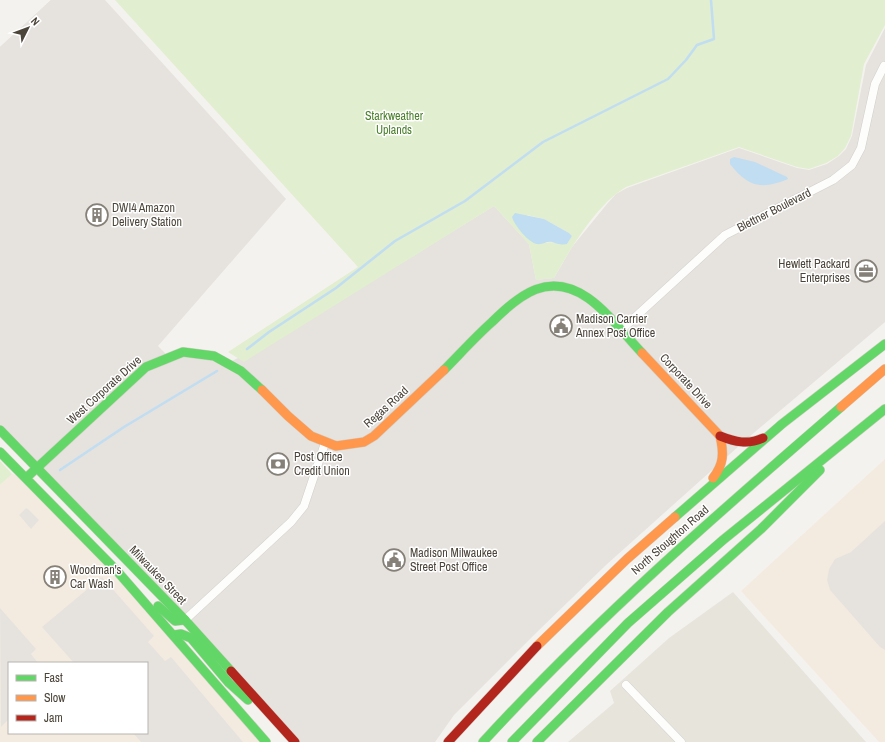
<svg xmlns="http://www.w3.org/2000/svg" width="885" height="742" viewBox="0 0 885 742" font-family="'Archivo Narrow',sans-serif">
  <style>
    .residential { fill: #e7e4dc }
    .commercial { fill: #f3ebdf; fill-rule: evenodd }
    .industrial { fill: #e6e2de }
    .green { fill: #e1eecf; fill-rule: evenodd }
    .parking { fill: #e6e3df }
    .water { fill: #c0ddf1 }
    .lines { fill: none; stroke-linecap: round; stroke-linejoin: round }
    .stream { stroke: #c0ddf1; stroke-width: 2.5 }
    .street-casing { stroke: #d2d0cb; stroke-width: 9 }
    .fast-casing { stroke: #d3cfc5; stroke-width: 10 }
    .slow-casing { stroke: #d3cfc5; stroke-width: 10 }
    .jam-casing { stroke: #d3cfc5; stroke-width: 10 }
    .street { stroke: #fdfdfc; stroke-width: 8 }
    .fast { stroke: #63d668; stroke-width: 9 }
    .slow { stroke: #ff974d; stroke-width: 9 }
    .jam { stroke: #b3261e; stroke-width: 9 }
    .labels { text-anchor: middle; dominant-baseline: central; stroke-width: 3; stroke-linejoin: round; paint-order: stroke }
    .park-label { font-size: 12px; fill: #4a7f2a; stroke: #fff }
    .poi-label { font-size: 12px; fill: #4b4439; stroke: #fff; text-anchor: start }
    .street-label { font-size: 12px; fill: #4b4439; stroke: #fff }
  </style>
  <rect width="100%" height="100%" fill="#f4f2ee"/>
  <!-- residential -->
  <polygon class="residential" points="733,592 866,742 568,742 614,703 610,691 669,638"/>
  <!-- commercial -->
  <g class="commercial">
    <polygon points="885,459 885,742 879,742 741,591"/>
    <path d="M12 474 26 478 266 742H0V485ZM9 663H147V733H9Z"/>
  </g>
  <!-- industrial -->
  <polygon class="industrial" points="51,0 105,0 286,199 158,346 167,355 230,362 300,326 494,206 529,244 536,280 554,278 572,247 607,204 616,194 627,188 739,148 797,168 809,170 827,164 839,156 846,149 852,136 866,65 885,28 885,322 749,437 606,565 537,632 454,715 435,742 295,742 0,430 0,47"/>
  <!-- green -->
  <g class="green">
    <path d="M115 0H885V25L864 64 851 136 845 148 838 156 826 163 809 169 797 167 739 147 626 187C597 204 570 249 554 278L536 280 529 244 494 206 244 362 228 352 358 267ZM527 215 544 219 569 233 572 236 567 244C560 244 552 241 545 243Z"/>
    <polygon points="0,461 12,474 0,485"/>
  </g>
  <!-- parking -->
  <g class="parking">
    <polygon points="51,0 101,0 283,199 224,266 136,352 112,326 128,307 126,296 120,289 152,259 175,266 209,235 137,156 144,150 142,147 137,147 127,156 96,122 112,108 123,108 130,101 148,120 140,127 144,129 166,110 166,105 163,104 156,110 125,75 132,69 130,66 128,66 103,87 99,97 100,106 97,110 4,196 2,202 4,206 35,240 27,246 15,249 0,246 0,150 112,47 103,35 97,38 103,46 0,141 0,47"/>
    <polygon points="2,251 8,258 15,252 21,251 28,254 34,251 119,342 112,349 118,355 76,394 70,389 64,393 51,380 57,375 45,362 40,368 12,336 17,332 14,329 9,333 0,323 0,252"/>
    <polygon points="26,508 28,509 39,520 31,529 19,515"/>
    <polygon points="885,521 885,650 880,647 830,590 827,580 829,569 835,559 851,552"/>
    <polygon points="102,577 154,636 148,642 165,661 171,657 243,742 141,742 133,733 147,733 147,663 74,663 42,627"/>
    <polygon points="0,608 36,649 31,654 38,663 9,663 9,719 1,727"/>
  </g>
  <!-- water -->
  <g class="water">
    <path d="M734 157 755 162 787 177 788 179C761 190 748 187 730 164V159Z"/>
    <path d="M515 213 544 219 569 233 572 236 567 244C561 245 558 244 552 242 547 241 542 245 537 244 528 242 515 226 512 217Z"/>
  </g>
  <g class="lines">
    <!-- stream -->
    <g class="stream">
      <polyline points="247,349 269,332 336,288 395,241 465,201 543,142 668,79 686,60 697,45 714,39 711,0"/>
      <polyline points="60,470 124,427 217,371"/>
    </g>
    <!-- street casing -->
    <g class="street-casing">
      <g id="street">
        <polyline points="621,330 725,235 833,180 852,165 861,148 875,84 884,66"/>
        <polyline points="185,620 291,522 304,506 325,443"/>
        <polyline points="626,685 681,742"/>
      </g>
    </g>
    <!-- fast casing -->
    <g class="fast-casing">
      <g id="fast">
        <path d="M444 370C460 354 475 337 492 322 520 294 549 271 588 298 608 312 625 335 642 353"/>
        <polyline points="0,430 185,620 231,671"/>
        <polyline points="0,452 117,571 266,742"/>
        <polyline points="26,478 146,367 183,352 214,356 241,371 262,390"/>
        <polyline points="675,517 782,424 885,344"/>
        <polyline points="158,606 175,621 185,620"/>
        <polyline points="174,635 181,634 191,638 229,683 248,700"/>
        <path d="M483 742C594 621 717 514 841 407"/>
        <polyline points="512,742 628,623 723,540 885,409"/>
        <polyline points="537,742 668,612 761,529 820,470"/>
      </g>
    </g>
    <!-- slow casing -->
    <g class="slow-casing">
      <g id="slow">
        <polyline points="642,353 720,436"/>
        <polyline points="262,390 288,416 311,436 336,446 364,442 374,436 444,370"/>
        <polyline points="841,407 885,369"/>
        <path d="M713 478C724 464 724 453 720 436"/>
        <polyline points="537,646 627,559 675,517"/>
      </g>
    </g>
    <!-- jam casing -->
    <g class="jam-casing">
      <g id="jam">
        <path d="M720 436C735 442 748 445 763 438"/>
        <polyline points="231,671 295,742"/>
        <polyline points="448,742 537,646"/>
      </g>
    </g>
    <!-- street -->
    <use href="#street" class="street"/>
    <!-- fast -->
    <use href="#fast" class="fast"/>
    <!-- slow -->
    <use href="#slow" class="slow"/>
    <!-- jam -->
    <use href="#jam" class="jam"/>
  </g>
  <!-- icons -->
  <defs>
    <g id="building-ring" transform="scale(1.15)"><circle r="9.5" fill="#fff" stroke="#868178" stroke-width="1.5"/><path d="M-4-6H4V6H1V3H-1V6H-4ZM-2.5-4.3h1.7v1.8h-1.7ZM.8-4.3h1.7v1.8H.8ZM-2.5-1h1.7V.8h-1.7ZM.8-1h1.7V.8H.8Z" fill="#868178"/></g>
    <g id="office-ring" transform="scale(1.15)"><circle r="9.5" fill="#fff" stroke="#868178" stroke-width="1.5"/><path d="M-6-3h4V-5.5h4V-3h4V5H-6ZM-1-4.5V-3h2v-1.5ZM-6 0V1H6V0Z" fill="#868178"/></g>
    <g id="civic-ring" transform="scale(1.15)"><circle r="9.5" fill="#fff" stroke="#868178" stroke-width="1.5"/><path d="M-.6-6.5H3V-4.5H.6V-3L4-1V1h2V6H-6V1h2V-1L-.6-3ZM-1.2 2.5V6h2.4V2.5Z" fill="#868178"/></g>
    <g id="bank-ring" transform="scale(1.15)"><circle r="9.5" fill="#fff" stroke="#868178" stroke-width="1.5"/><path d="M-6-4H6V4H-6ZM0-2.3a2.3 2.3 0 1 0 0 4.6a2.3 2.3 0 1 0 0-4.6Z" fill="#868178"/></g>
  </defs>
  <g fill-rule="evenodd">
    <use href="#building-ring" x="97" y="215"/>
    <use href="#office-ring" x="866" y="271"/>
    <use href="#civic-ring" x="561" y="326"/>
    <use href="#bank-ring" x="278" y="464"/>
    <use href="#civic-ring" x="394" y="560"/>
    <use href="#building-ring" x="55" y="577"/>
  </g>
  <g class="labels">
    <!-- park labels -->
    <g class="park-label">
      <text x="394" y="116">Starkweather<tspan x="394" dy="14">Uplands</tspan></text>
    </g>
    <!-- poi labels -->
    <g class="poi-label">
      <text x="112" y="208">DWI4 Amazon<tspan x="112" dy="14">Delivery Station</tspan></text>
      <text x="850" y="264" text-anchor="end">Hewlett Packard<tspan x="850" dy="14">Enterprises</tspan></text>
      <text x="576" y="319">Madison Carrier<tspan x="576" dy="14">Annex Post Office</tspan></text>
      <text x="294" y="457">Post Office<tspan x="294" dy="14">Credit Union</tspan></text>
      <text x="410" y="553">Madison Milwaukee<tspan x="410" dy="14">Street Post Office</tspan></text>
      <text x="70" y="570">Woodman's<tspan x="70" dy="14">Car Wash</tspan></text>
    </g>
    <!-- street labels -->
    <g class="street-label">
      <text transform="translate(774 210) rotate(-27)">Blettner Boulevard</text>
      <text transform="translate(686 381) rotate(47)">Corporate Drive</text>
      <text transform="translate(104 390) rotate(-42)">West Corporate Drive</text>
      <text transform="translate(386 407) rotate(-42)">Regas Road</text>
      <text transform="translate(670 540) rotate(-41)">North Stoughton Road</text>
      <text transform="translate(158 575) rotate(46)">Milwaukee Street</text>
    </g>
  </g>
  <!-- legend -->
  <rect x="8" y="662" width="140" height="72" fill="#ffffff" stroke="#b7b4b0"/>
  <rect x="16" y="675" width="20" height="6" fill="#63d668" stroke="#b7b4b0"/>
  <text x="44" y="682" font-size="12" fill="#4b4439">Fast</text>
  <rect x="16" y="695" width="20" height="6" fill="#ff974d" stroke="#b7b4b0"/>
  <text x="44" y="702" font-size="12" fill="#4b4439">Slow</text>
  <rect x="16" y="715" width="20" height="6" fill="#b3261e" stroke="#b7b4b0"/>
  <text x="44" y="722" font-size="12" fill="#4b4439">Jam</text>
  <!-- north arrow -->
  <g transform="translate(28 28) rotate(48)" stroke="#ffffff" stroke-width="3" paint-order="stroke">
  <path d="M0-3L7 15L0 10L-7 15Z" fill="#4b4439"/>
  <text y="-6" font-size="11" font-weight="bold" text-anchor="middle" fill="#4b4439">N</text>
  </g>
</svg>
